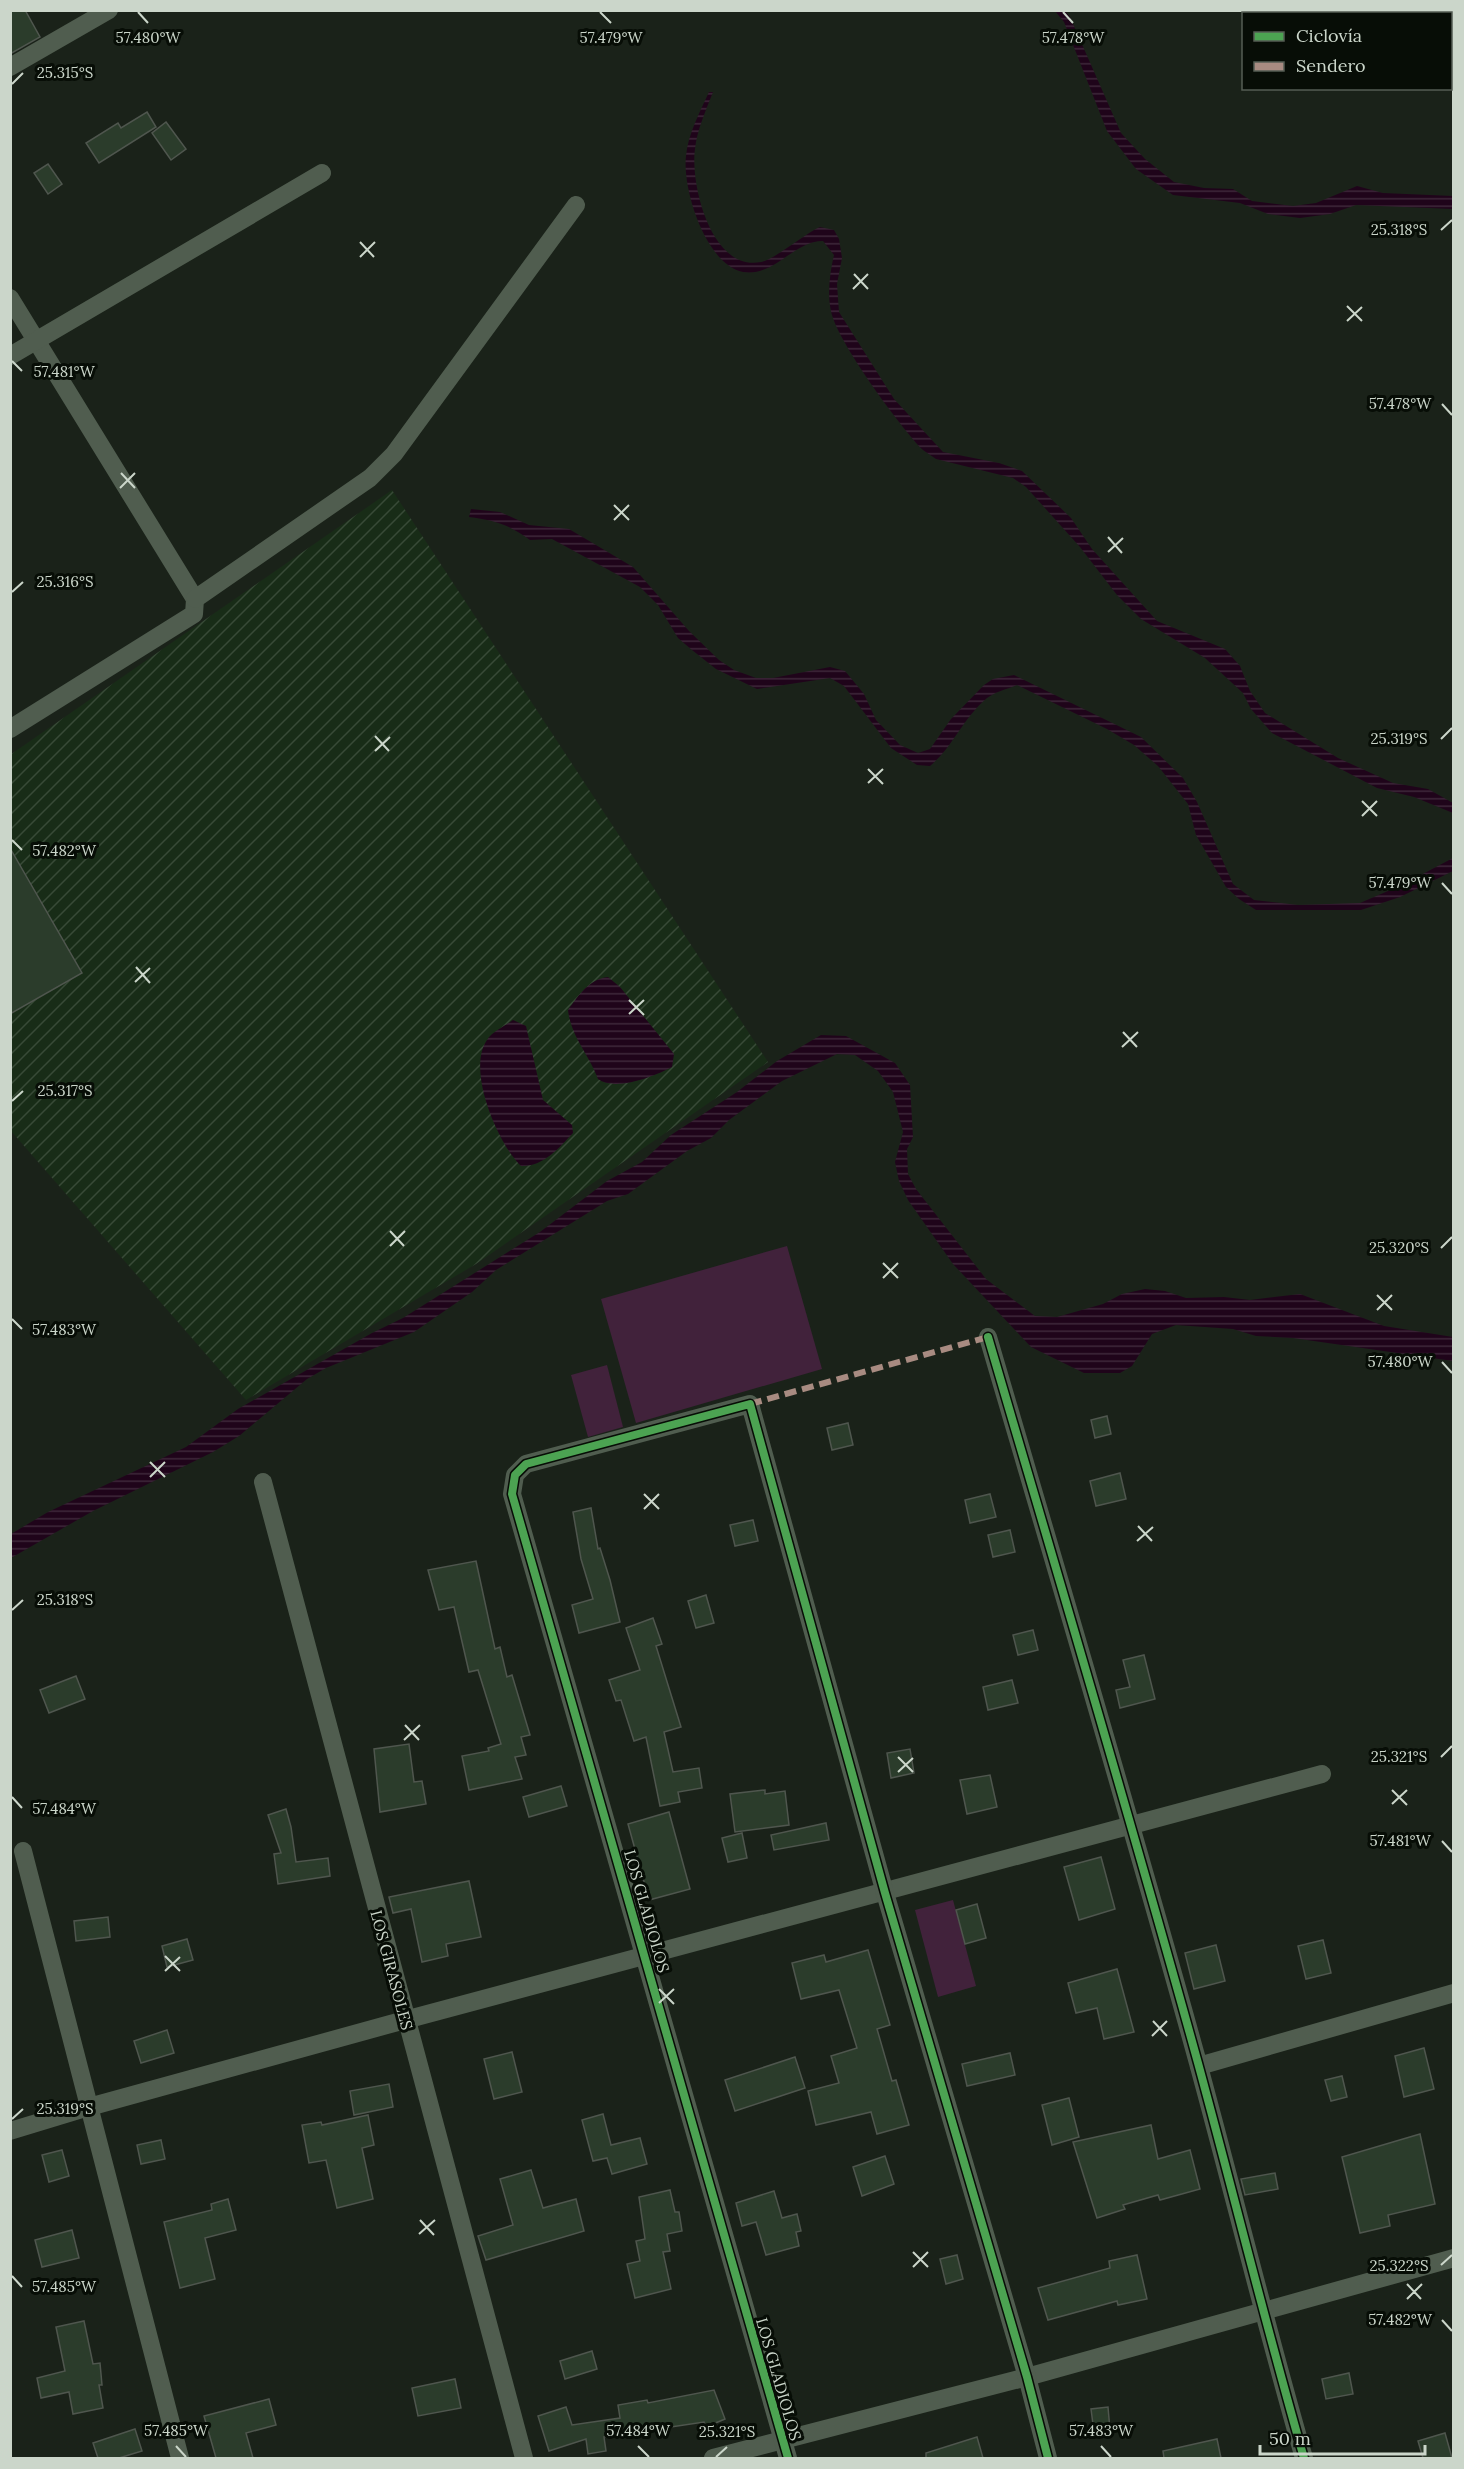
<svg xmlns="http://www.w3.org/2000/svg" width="1464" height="2469" viewBox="0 0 1464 2469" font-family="Lora,serif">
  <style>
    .industrial { fill: url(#industrial-furrows) }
    .park { fill: #41223b }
    .water { fill: url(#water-rules) }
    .building { fill: #2b3c2b; stroke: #4f564e; stroke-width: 1.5 }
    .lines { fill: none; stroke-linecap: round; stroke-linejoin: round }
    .street { stroke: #505d4f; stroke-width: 18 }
    .quiet { stroke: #a88b81; stroke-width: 6; stroke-dasharray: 12 6; stroke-linecap: butt }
    .cycleway-casing { stroke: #070d06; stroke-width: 11 }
    .cycleway { stroke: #4ca352; stroke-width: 8 }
    .ticks { fill: none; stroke: #cbd6ca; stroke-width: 2 }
    .labels { text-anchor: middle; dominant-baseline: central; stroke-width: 6; stroke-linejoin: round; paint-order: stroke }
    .street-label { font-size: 16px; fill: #cbd6ca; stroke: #070d06 }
    .ticks-label { font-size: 15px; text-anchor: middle; fill: #cbd6ca; stroke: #070d06; stroke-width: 6; stroke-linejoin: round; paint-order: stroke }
  </style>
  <defs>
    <pattern id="industrial-furrows" width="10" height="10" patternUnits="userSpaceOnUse" patternTransform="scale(1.5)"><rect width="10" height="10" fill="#182c17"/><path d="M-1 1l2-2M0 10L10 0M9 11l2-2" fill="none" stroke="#384a37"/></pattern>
    <pattern id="water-rules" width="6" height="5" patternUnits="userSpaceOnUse" patternTransform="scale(1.5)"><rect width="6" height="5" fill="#1f041a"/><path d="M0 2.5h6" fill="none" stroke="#3e283a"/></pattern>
  </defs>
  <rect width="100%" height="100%" fill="#1a2219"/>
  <!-- industrial -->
  <polygon class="industrial" points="392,490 768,1062 476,1264 246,1400 11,1131 10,755"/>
  <!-- park -->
  <g class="park">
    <polygon points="787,1246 822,1369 636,1423 601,1299"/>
    <polygon points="607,1365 623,1427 588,1437 571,1375"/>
    <polygon points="953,1900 976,1986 938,1997 915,1910"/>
  </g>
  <!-- water -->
  <g class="water">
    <polygon points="1055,11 1065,11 1070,17 1121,133 1145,159 1174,182 1204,188 1233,189 1252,201 1293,206 1316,203 1357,186 1383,193 1453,196 1453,209 1356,205 1330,214 1300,218 1268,214 1240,203 1173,195 1136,169 1107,131 1064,22"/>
    <path d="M709 92H713C706 110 697 130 695 149 690 184 711 272 761 262 774 260 804 234 820 227L834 230 839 239 842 258 837 284 839 312 894 399 943 452 999 463 1022 471 1071 518 1092 549 1157 621 1225 649 1240 666 1250 691 1265 713 1338 758 1393 783 1428 789 1453 803V813L1414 797 1377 788 1272 733 1251 709 1243 693 1205 658 1141 619 1117 595 1080 547 1026 487 1013 478 936 459 923 450C901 428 836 340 831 311 827 293 830 272 834 255L823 241C793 241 775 277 743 272 706 265 682 189 686 156 688 134 700 112 709 92Z"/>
    <path d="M471 509 500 512 529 525 569 529 633 567 689 631 719 660 734 670 756 678H773L830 667 845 671 864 694 876 720 900 745 918 753 930 749 951 719 984 685 993 679 1014 675 1141 737 1183 778 1197 802 1233 884 1254 900 1298 905 1360 903 1402 885 1453 858V871L1400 897 1361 910H1256L1239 899 1226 887 1196 835 1188 804 1158 766 1134 745 1107 729 1017 685C1007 689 995 692 987 698 963 718 953 747 930 766L917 765 891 748 844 686 830 678 757 689 716 669 692 650 678 638 658 605 640 587 552 539 530 540C510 525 494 520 469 517Z"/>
    <path d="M608 977 620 987 674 1054 672 1067C655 1076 615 1092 598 1079 589 1054 571 1037 568 1010 578 996 589 979 608 977Z"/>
    <path d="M513 1020 526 1026 543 1100 572 1125 573 1133C559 1148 543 1167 521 1166 498 1144 466 1070 487 1040 492 1032 505 1026 513 1020Z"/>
    <polygon points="821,1035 846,1036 895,1063 910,1085 913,1137 907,1149 908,1174 916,1189 986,1279 1035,1316 1057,1317 1103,1304 1122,1294 1145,1289 1165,1291 1186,1298 1224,1297 1250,1300 1300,1294 1384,1326 1453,1337 1453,1361 1293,1338 1256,1336 1233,1329 1176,1325 1152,1334 1132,1366 1120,1373 1084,1373 1031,1347 953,1264 908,1200 899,1181 895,1162 903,1132 893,1092 878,1071 855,1055 837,1054 782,1081 729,1120 711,1138 687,1151 628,1194 607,1201 496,1270 472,1292 414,1332 326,1368 307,1379 239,1436 213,1452 93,1511 11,1558 11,1534 48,1512 186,1447 238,1409 372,1333 403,1318 540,1232 607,1181 642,1162 671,1135 737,1092 777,1061"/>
  </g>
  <!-- building -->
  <g class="building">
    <polygon points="10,10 25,10 40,37 10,54"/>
    <polygon points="147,112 156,127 99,163 86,143 118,123 121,128"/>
    <polygon points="166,122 186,149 171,160 152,133"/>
    <polygon points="48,164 62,184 48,194 34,173"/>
    <polygon points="10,848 82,973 10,1014"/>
    <polygon points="1107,1416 1111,1434 1095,1438 1091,1420"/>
    <polygon points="848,1423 853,1445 832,1450 827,1428"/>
    <polygon points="1120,1473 1126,1499 1096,1506 1090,1481"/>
    <polygon points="990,1494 996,1517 970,1523 965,1500"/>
    <polygon points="591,1508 598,1549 600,1548 610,1580 620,1622 579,1633 572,1605 593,1599 581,1559 573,1512"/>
    <polygon points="753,1520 758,1541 735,1546 730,1525"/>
    <polygon points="1010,1530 1015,1552 993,1557 988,1535"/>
    <polygon points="476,1561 495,1649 500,1647 507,1677 512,1675 530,1735 521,1737 526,1755 515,1757 522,1779 469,1790 462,1756 489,1751 488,1748 501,1744 478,1670 469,1672 454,1607 439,1610 428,1570"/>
    <polygon points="706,1595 714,1623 696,1628 688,1601"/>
    <polygon points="653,1618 662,1644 656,1646 681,1727 664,1732 673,1772 699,1768 702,1788 678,1792 680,1802 660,1806 646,1737 634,1741 621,1700 616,1701 609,1680 640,1670 626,1628"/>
    <polygon points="1033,1630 1038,1650 1018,1655 1013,1635"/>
    <polygon points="1144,1655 1155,1699 1120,1708 1116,1690 1130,1687 1123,1660"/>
    <polygon points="76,1676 85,1699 49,1713 40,1690"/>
    <polygon points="1012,1680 1018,1703 988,1710 983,1687"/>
    <polygon points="409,1744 414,1782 422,1781 426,1804 380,1812 374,1749"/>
    <polygon points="910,1749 914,1773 891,1778 887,1753"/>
    <polygon points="990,1775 997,1807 967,1814 960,1780"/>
    <polygon points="561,1786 567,1806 529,1817 523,1797"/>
    <polygon points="765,1790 765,1794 785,1791 789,1825 735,1832 730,1794"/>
    <polygon points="286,1809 291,1827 296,1862 328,1858 330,1876 278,1884 274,1854 281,1853 268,1815"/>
    <polygon points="669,1812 690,1889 649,1900 628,1824"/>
    <polygon points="826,1823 829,1840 774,1850 771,1835"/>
    <polygon points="742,1833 747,1858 728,1862 722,1838"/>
    <polygon points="1101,1857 1115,1909 1079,1920 1064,1867"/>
    <polygon points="469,1881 481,1937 446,1944 448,1956 422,1962 411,1909 393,1913 389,1897"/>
    <polygon points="977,1904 986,1938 965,1944 956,1910"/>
    <polygon points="108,1917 110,1937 76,1941 74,1921"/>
    <polygon points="187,1939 193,1960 167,1967 162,1946"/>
    <polygon points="1323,1940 1331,1973 1306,1979 1298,1946"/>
    <polygon points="1216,1945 1225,1981 1194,1989 1185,1953"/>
    <polygon points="868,1950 890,2025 877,2029 892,2081 896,2080 909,2125 877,2134 871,2112 816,2125 808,2091 839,2083 831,2056 857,2048 839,1990 801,1999 792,1963 824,1955 826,1962"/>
    <polygon points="1117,1969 1134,2032 1104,2039 1097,2008 1076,2013 1068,1983"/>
    <polygon points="167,2030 174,2053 141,2063 134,2041"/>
    <polygon points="1424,2048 1434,2089 1404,2097 1395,2056"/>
    <polygon points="512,2052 522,2092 494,2099 484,2059"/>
    <polygon points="1010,2053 1015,2075 967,2086 962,2064"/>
    <polygon points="795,2057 805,2088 735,2111 725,2080"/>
    <polygon points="1342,2076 1347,2097 1331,2101 1325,2080"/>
    <polygon points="389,2084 393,2107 354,2115 350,2091"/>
    <polygon points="1069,2098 1079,2137 1052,2145 1042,2105"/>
    <polygon points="603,2114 611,2145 640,2138 647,2164 612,2174 607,2158 593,2161 582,2120"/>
    <polygon points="368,2115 374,2145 362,2148 373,2199 337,2208 326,2160 309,2163 302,2125 321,2122 322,2125"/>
    <polygon points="1151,2125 1158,2159 1190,2150 1200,2189 1160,2200 1158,2195 1123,2205 1125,2209 1097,2218 1073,2142"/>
    <polygon points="1420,2134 1435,2204 1388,2215 1390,2226 1360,2233 1342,2157"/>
    <polygon points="161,2140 165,2159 141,2164 137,2145"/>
    <polygon points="62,2150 69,2176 49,2182 42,2155"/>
    <polygon points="885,2156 894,2184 862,2196 853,2167"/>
    <polygon points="531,2170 543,2208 576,2199 584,2231 486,2260 478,2236 513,2225 500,2179"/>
    <polygon points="1275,2173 1278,2189 1245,2195 1241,2179"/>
    <polygon points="670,2190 675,2212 679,2212 682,2231 667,2234 670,2251 663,2252 671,2289 635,2298 627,2264 640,2261 636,2241 645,2239 639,2197"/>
    <polygon points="774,2191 782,2218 797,2214 801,2231 796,2232 799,2246 766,2255 756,2222 742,2226 736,2203"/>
    <polygon points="228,2199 236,2230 205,2238 215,2279 180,2288 164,2222 212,2210 211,2204"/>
    <polygon points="72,2230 79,2258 42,2267 35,2240"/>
    <polygon points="957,2255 963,2279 946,2284 940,2259"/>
    <polygon points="1137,2255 1147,2299 1118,2305 1117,2301 1048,2320 1038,2288 1110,2268 1109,2261"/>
    <polygon points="84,2321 93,2364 100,2363 102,2385 99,2385 103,2408 73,2414 69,2392 41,2398 37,2378 65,2371 56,2327"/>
    <polygon points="592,2351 597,2369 565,2379 560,2361"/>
    <polygon points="1349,2373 1353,2394 1326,2399 1322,2379"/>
    <polygon points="455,2379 461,2408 418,2416 412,2388"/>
    <polygon points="714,2390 725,2419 706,2427 704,2422 604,2437 606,2451 588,2454 586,2439 549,2451 538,2416 566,2407 572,2425 620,2418 618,2405 647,2400 648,2403"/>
    <polygon points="269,2399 276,2425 246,2433 253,2458 216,2458 204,2416"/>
    <polygon points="1108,2407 1110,2430 1094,2432 1091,2409"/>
    <polygon points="135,2429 142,2451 119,2458 98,2458 93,2443"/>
    <polygon points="1445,2433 1452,2458 1423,2458 1418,2441"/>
    <polygon points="977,2437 983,2458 926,2458 926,2453"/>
    <polygon points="1217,2439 1221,2458 1164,2458 1163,2451"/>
  </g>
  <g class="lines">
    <!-- street -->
    <g class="street">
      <polyline points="10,67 109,10"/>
      <polyline points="10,298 195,599 194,614 10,729"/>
      <polyline points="10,356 322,173"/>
      <polyline points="195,599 370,478 394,454 576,205"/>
      <path d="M988 1337C1059 1579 1131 1820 1198 2063 1234 2195 1266 2327 1304 2458"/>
      <polyline points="263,1482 524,2458"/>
      <polyline points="23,1851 180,2458"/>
      <polyline points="1199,2066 1454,1993"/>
      <polyline points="10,2131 89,2107 405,2020 1322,1774"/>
      <polyline points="713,2458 1027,2377 1454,2258"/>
      <polyline points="788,2458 512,1494 515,1475 526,1464 750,1404 885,1893 1027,2377 1048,2458"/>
    </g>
    <!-- quiet -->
    <polyline class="quiet" points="750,1404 988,1337"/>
    <!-- cycleway casing -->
    <g class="cycleway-casing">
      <g id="cycleway">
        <path d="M988 1337C1059 1579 1131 1820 1198 2063 1234 2195 1266 2327 1304 2458"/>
        <polyline points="788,2458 512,1494 515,1475 526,1464 750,1404 885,1893 1027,2377 1048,2458"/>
      </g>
    </g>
    <!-- cycleway -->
    <use href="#cycleway" class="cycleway"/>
  </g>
  <!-- ticks -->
  <path class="ticks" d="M138 12 148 23M600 12 611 23M1063 12 1073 23M12 84 23 73M1441 230 1452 220M360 242 374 257M360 257 375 242M854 274 868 289M853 289 868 274M1347 306 1362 321M1347 321 1362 307M12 361 22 371M1442 404 1452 415M121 473 135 488M120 488 135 473M614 505 629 520M614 520 629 505M1108 537 1122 553M1108 552 1123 538M12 592 23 582M375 736 389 751M1441 739 1452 728M375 751 390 737M868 769 883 784M868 783 883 769M1362 801 1377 816M1362 816 1377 801M12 840 22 850M1442 883 1452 894M136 967 150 983M135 982 150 968M629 1000 644 1015M629 1014 644 1000M1123 1032 1137 1047M1122 1047 1138 1032M12 1101 23 1091M390 1231 404 1246M390 1246 405 1231M1441 1248 1452 1237M883 1263 898 1278M883 1278 898 1263M1377 1295 1392 1310M1377 1310 1392 1295M12 1319 22 1329M1442 1362 1452 1373M150 1462 165 1477M150 1477 165 1462M644 1494 659 1509M644 1509 659 1494M1138 1526 1152 1541M1137 1541 1153 1527M12 1610 23 1600M405 1725 419 1740M404 1740 420 1725M898 1757 913 1772M1441 1757 1452 1746M898 1772 913 1758M1392 1790 1407 1805M12 1797 22 1808M1392 1804 1407 1790M1442 1841 1452 1852M165 1956 180 1971M165 1971 180 1957M659 1989 674 2004M659 2003 674 1989M1153 2021 1167 2036M1152 2036 1167 2021M12 2119 23 2109M420 2220 434 2235M419 2234 435 2220M913 2252 928 2267M1441 2265 1452 2255M913 2267 928 2252M12 2276 22 2287M1407 2284 1421 2299M1407 2299 1422 2284M1442 2320 1452 2331M176 2446 186 2457M638 2446 649 2457M1101 2446 1111 2457M716 2457 727 2447"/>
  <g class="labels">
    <!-- street labels -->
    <g class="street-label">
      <text transform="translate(647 1911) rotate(74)">LOS GLADIOLOS</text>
      <text transform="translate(392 1970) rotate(75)">LOS GIRASOLES</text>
      <text transform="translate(779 2379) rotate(74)">LOS GLADIOLOS</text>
    </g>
  </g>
  <g class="ticks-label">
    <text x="611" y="43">57.479°W</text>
    <text x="148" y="43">57.480°W</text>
    <text x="1073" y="43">57.478°W</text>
    <text x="65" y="78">25.315°S</text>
    <text x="1399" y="235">25.318°S</text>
    <text x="64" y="377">57.481°W</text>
    <text x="1400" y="409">57.478°W</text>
    <text x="65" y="587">25.316°S</text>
    <text x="1399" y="744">25.319°S</text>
    <text x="64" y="856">57.482°W</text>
    <text x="1400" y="888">57.479°W</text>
    <text x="65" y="1096">25.317°S</text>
    <text x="1399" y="1253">25.320°S</text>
    <text x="64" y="1335">57.483°W</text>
    <text x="1400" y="1367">57.480°W</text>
    <text x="65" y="1605">25.318°S</text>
    <text x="1399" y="1762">25.321°S</text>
    <text x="64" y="1814">57.484°W</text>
    <text x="1400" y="1846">57.481°W</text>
    <text x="65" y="2114">25.319°S</text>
    <text x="1399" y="2271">25.322°S</text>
    <text x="64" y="2292">57.485°W</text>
    <text x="1400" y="2325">57.482°W</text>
    <text x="176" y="2436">57.485°W</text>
    <text x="638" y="2436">57.484°W</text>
    <text x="1101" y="2436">57.483°W</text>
    <text x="727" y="2437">25.321°S</text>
  </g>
  <!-- border -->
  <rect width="1464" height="2469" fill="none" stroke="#cbd6ca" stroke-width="24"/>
  <!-- legend -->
  <rect x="1242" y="12" width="210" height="78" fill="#070d06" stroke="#555d54" stroke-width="1.5"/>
  <rect x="1254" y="32" width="30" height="9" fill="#4ca352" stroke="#555d54" stroke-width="1.5"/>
  <text x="1296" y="42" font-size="18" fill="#cbd6ca">Ciclovía</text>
  <rect x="1254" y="62" width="30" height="9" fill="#a88b81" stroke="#555d54" stroke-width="1.5"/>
  <text x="1296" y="72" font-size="18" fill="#cbd6ca">Sendero</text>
  <!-- scale -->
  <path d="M1260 2445v9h165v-9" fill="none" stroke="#cbd6ca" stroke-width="3"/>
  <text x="1269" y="2445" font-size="18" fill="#cbd6ca" stroke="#070d06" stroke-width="4.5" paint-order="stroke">50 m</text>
</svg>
